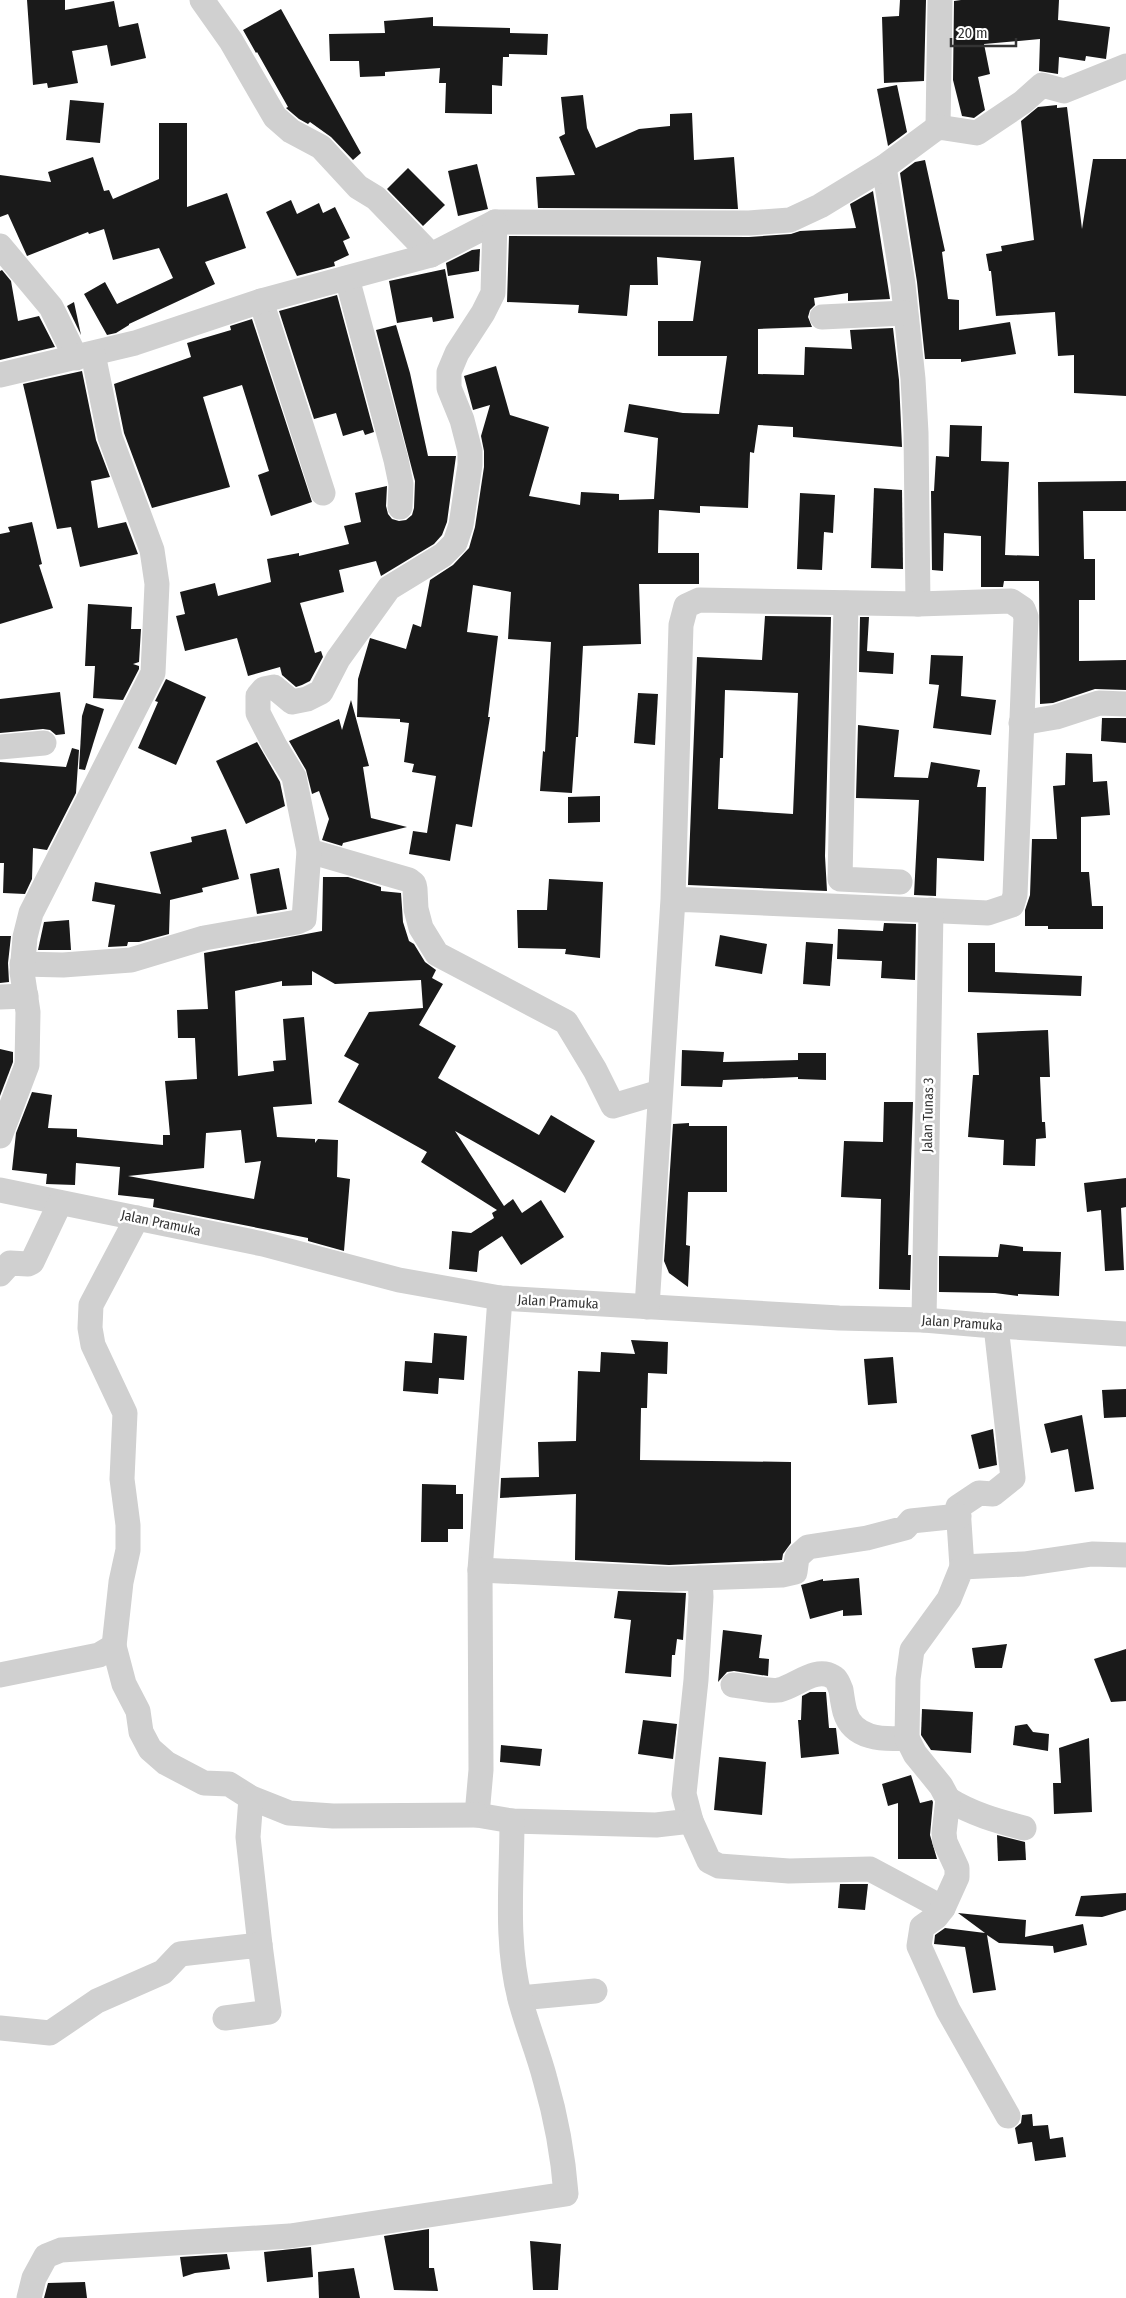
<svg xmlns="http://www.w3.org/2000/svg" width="1126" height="2298" viewBox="0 0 1126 2298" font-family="'Fira Sans Condensed',sans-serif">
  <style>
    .building { fill: #1a1a1a; fill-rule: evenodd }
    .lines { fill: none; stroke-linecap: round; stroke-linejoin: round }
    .minor { stroke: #d0d0d0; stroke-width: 25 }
    .labels { text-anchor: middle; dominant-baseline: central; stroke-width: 5; stroke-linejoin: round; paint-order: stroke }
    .street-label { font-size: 14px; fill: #333; stroke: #fff }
  </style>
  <rect width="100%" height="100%" fill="#fff"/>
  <!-- building -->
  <g class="building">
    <polygon points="27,0 65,0 65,10 114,1 119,27 138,23 146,58 111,66 107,45 72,51 78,83 48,88 47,83 33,85"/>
    <polygon points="900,0 926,0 924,81 884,83 882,17 899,16"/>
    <polygon points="961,0 1059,0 1058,20 1110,27 1106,59 1086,56 1085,61 1059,57 1058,74 1039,71 1040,39 984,44 990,74 978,77 985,110 974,118 962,116 953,80 954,1"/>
    <polygon points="281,9 361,153 353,160 331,137 310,122 308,124 299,119 286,108 288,107 257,52 256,53 243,30"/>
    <polygon points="433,17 433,26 510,28 510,33 548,34 547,55 509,54 509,57 503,57 502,86 492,85 492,114 445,113 446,83 439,83 440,68 385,72 385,76 360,77 359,61 330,61 329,34 385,33 384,21"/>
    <polygon points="897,85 907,132 888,146 877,89"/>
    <polygon points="583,95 587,128 596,148 639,129 670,126 670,114 692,113 694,160 734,157 738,209 538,208 536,177 575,175 559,137 565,134 561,97"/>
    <polygon points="70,100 104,103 100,143 66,140"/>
    <polygon points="1057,105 1057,108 1067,107 1082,229 1093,159 1126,159 1126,396 1074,393 1074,355 1058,356 1055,312 996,316 991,271 989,271 986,254 1002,251 1001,246 1034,240 1021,121 1038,107"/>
    <polygon points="159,123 187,123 187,207 227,193 246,248 205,262 215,284 129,324 129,325 116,333 107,335 84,294 105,282 117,304 173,278 159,248 113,260 104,229 89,234 88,232 27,256 8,214 0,217 0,175 51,182 48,172 93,157 104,191 109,190 113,199 159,179"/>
    <polygon points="925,160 945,251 942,252 948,299 959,300 959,330 1010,322 1016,354 961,362 961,359 925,359 917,282 900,173 915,162"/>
    <polygon points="477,164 488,209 458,216 448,171"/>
    <polygon points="408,168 445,205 423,226 387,189"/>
    <polygon points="873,191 890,299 848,301 848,293 814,298 815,305 810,310 808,317 812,327 758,329 758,374 804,375 805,347 852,349 850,330 893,328 899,380 902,447 793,437 793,427 758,425 754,453 750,452 748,508 700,506 700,513 659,510 658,553 699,553 699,584 639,584 641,644 583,646 578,737 576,737 572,793 540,791 543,751 545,752 551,642 508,639 511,592 473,585 467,632 498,636 488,717 490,717 472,827 456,824 450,861 409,854 413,831 427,833 436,776 412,772 414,764 404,762 409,723 400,722 400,719 357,717 358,679 370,638 406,649 413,624 421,627 430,580 453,565 469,548 475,527 484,467 484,451 481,436 490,405 473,410 464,376 496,366 510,415 549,427 529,496 580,505 581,492 619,494 619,500 654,499 658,438 624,432 629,404 683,413 719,414 727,356 658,356 658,321 693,321 701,261 657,257 658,285 630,285 627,316 578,313 579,305 507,302 509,236 749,237 791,234 800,231 856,228 850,204"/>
    <polygon points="291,200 297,214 319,203 323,213 335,207 350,238 343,241 349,255 334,262 335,266 297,276 266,212"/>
    <polygon points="480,249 479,271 448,276 446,263 472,250"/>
    <polygon points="445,269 454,318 433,322 432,317 397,323 389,281"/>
    <polygon points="2,270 11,281 18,321 39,316 55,347 0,360 0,271"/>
    <polygon points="337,295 374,432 365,435 363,430 343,436 336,413 314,419 279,311"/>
    <polygon points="74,302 81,335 67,306"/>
    <polygon points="252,319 312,502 271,516 258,475 269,471 242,385 203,397 230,487 152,508 124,433 114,384 191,357 187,343 231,330 230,326"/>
    <polygon points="396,325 410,373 428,456 456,456 447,522 442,535 434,544 381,576 376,561 339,570 344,592 300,603 315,653 321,651 323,657 310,681 302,685 296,687 282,675 280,667 248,676 237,638 185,651 176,616 185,614 180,592 215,583 218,596 271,582 267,559 299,553 299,556 349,544 344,526 361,522 355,493 387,486 386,506 388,514 392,519 399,521 406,520 412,515 414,508 415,481 376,330"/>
    <polygon points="82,371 96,440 110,477 91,481 98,528 126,522 138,554 80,567 71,527 57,529 23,384"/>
    <polygon points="950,425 982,426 981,461 1009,462 1005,555 1039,556 1038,482 1126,481 1126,511 1083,511 1084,559 1095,559 1095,600 1079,600 1079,661 1126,660 1126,690 1095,689 1053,703 1040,704 1039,581 1004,581 1003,587 981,587 981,536 944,533 943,571 932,570 931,491 934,491 936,456 949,457"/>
    <polygon points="874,488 902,490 903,569 871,568"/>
    <polygon points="800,493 835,495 833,533 824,532 822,570 797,569"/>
    <polygon points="32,522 42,564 39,565 53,608 0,624 0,534 10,532 8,527"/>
    <polygon points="88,604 132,607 131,629 141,629 139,662 133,664 139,666 139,669 123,700 93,698 95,666 85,666"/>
    <path d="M765 616 831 617 825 856 827 891 688 885 697 657 762 660ZM725 690 798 693 793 814 718 809 720 758H723Z"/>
    <polygon points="860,617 869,617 867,651 894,653 893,674 859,672"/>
    <polygon points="931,655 963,656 961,696 996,700 991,735 933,728 939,685 929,684"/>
    <polygon points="166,679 206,697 176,765 138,748 158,702 155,701"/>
    <polygon points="60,692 65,734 56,735 50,730 43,729 0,733 0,699"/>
    <polygon points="638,693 658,694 655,745 634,743"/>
    <polygon points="351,700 369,766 363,767 371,818 407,827 343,843 342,846 322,840 329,819 319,791 312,794 306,770 289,741 339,719 342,730"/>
    <polygon points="86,703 104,709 85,770 79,769 82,716"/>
    <polygon points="1102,718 1126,718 1126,743 1101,741"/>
    <polygon points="858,725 899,730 894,777 928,778 931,762 980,770 977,787 986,787 984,861 937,858 936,896 914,895 919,800 856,798"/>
    <polygon points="257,742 280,782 285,806 246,824 216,761"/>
    <polygon points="72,748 79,750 76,793 47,850 33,848 32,879 25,894 3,893 4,863 0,863 0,762 66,767"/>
    <polygon points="1066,753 1092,754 1093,782 1107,781 1110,815 1081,817 1081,872 1089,872 1092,906 1103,906 1103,929 1048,929 1048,926 1025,926 1025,910 1030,895 1032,839 1057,839 1053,786 1065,785"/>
    <polygon points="600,796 600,822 568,823 568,797"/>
    <polygon points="226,829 239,879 202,888 203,892 170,900 169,934 139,942 128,942 127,946 108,947 115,905 92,901 95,882 161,894 150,852 192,842 191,837"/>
    <polygon points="279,868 287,909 257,914 250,874"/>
    <path d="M323 877H348L381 887V891L401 893 403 922 409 941 414 944 425 962 436 970 432 978 443 984 419 1025 456 1046 438 1078 539 1135 551 1115 595 1141 565 1193 455 1131 504 1206 513 1199 522 1213 541 1200 564 1237 521 1265 502 1236 479 1251 477 1272 449 1269 452 1231 471 1233 494 1218 492 1213 497 1210 421 1162 427 1152 338 1102 359 1064 344 1056 369 1012 423 1008 421 980 335 984 312 971V985L282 986V981L235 991 238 1076 274 1071 273 1061 286 1060 283 1019 304 1017 312 1104 273 1107 277 1137 315 1139V1143L318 1139 338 1140 337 1177 350 1179 344 1251 308 1241V1238L153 1207 154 1199 118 1195 120 1167 76 1163 75 1185 46 1184 47 1174 12 1170 16 1133 32 1092 52 1095 48 1128 77 1129V1137L163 1145V1135H170L165 1081 197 1079 195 1038H178L177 1010 208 1009 204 953 322 931ZM241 1130 245 1163 261 1161 254 1199 128 1176 204 1168 206 1133Z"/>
    <polygon points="549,879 603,882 600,958 565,954 566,949 518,948 517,910 547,910"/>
    <polygon points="69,920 71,950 38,950 44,922"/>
    <polygon points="884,923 916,924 915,980 881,978 882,961 837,959 838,929 883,931"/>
    <polygon points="720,935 767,944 762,974 715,966"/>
    <polygon points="0,936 11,936 8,963 9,982 0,983"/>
    <polygon points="806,942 833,944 830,986 803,984"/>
    <polygon points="968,943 995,943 995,972 1082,976 1081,996 968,992"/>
    <polygon points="1048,1030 1050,1077 1040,1077 1042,1122 1045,1122 1046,1138 1036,1139 1035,1166 1003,1165 1004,1140 968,1137 973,1075 979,1075 977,1033"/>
    <polygon points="0,1049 13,1052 13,1062 0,1096"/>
    <polygon points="682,1050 724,1052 723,1062 798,1060 798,1053 826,1053 826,1080 798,1079 798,1077 723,1080 722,1087 681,1086"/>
    <polygon points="884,1102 913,1102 908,1255 911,1255 910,1290 879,1289 881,1199 841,1197 844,1141 883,1142"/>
    <polygon points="689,1123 689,1126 727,1126 727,1192 688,1192 686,1245 690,1246 688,1287 669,1273 664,1261 673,1124"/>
    <polygon points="1126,1178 1126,1207 1121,1208 1124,1270 1105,1271 1101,1210 1087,1212 1084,1183"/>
    <polygon points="1000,1244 1023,1247 1023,1251 1061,1252 1059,1296 1018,1294 1018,1296 995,1293 939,1292 939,1256 998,1257"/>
    <polygon points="434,1333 467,1336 464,1380 439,1378 438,1394 403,1391 405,1361 432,1363"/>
    <polygon points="631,1340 668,1342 667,1374 648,1373 647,1408 641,1408 640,1460 791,1462 791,1543 783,1554 782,1560 669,1565 575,1560 576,1494 500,1498 501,1478 539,1477 538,1442 576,1441 578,1371 600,1372 601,1352 635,1354"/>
    <polygon points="893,1357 897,1403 868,1405 864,1359"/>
    <polygon points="1126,1389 1126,1417 1104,1418 1102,1390"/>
    <polygon points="1082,1415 1094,1489 1075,1492 1068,1449 1051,1453 1044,1424"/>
    <polygon points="993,1429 997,1465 979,1469 971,1435"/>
    <polygon points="422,1484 456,1485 456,1494 463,1494 463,1529 448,1529 448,1542 421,1542"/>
    <polygon points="859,1578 862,1615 843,1616 843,1610 810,1619 801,1585 823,1579 823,1581"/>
    <polygon points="618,1591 686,1593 683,1640 677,1639 675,1655 672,1655 671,1677 625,1673 631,1620 614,1618"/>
    <polygon points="723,1630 762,1635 759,1658 769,1659 768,1676 734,1671 727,1672 718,1682"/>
    <polygon points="1007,1644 1002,1668 975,1668 972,1648"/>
    <polygon points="1126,1649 1126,1701 1111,1702 1094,1659"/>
    <polygon points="810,1692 826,1692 829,1728 836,1728 839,1754 801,1758 798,1720 801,1720 802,1696"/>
    <polygon points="922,1709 973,1712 971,1753 931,1750 921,1735"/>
    <polygon points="643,1720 677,1724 673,1759 638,1754"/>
    <polygon points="1027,1724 1033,1732 1049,1734 1048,1751 1013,1745 1015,1726"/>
    <polygon points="1089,1738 1092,1812 1054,1814 1053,1783 1061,1783 1059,1748"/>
    <polygon points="501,1745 542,1749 540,1766 500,1762"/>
    <polygon points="719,1757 766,1762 762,1815 714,1810"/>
    <polygon points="911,1775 920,1803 932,1800 933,1802 930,1835 937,1859 898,1859 898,1803 888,1806 882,1784"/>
    <polygon points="997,1835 1025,1842 1026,1860 998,1861"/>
    <polygon points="840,1884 868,1884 865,1910 838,1908"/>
    <polygon points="1126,1893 1126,1910 1102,1917 1075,1916 1081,1896"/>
    <polygon points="958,1913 1026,1920 1025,1937 1083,1924 1087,1945 1054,1953 1053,1946 999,1943 987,1935 996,1990 973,1993 965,1947 934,1944 935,1935 945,1928 985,1933"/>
    <polygon points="1032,2114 1033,2126 1048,2125 1050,2139 1063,2137 1066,2157 1035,2161 1032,2142 1018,2144 1015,2128 1021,2123 1022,2115"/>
    <polygon points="429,2229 429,2268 434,2268 438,2291 394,2290 384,2236"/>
    <polygon points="530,2241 561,2244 558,2290 533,2290"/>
    <polygon points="311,2247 313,2277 267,2282 264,2252"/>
    <polygon points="227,2254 230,2269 195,2273 183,2277 180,2257"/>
    <polygon points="354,2268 360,2298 319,2298 318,2272"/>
    <polygon points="85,2282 87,2298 44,2298 48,2283"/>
  </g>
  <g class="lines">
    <!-- minor -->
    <g class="minor">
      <polyline points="202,0 231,41 275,117 291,131 321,147 358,187 376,198 431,255"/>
      <polyline points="938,127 940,0"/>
      <polyline points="884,167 903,284 913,379 916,433 918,604"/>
      <polyline points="0,246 51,307 76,358"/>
      <polyline points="347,278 396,460 401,484 400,507"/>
      <polyline points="261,301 323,493"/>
      <polyline points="822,317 905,313"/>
      <polyline points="0,375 135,343 261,301 431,255 495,222 749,223 790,220 820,206 884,167 938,127 977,133 1023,102 1042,85 1064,91 1126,66"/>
      <polyline points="846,603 840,879 900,882"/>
      <polyline points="1021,723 1056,717 1099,703 1126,704"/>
      <polyline points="0,747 44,743"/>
      <polyline points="309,851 409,880 414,884 415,889 416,909 421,928 437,954 566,1022 595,1070 613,1106 660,1092"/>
      <polyline points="22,964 63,965 131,960 204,938 297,922 304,919 309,851 294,777 275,746 258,713 258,696 264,689 274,687 292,702 307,699 321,692 338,659 389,588 443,555 455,543 461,525 470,465 470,451 462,420 449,388 449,372 457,353 483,313 493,293 495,222"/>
      <polyline points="0,997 26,996"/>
      <polyline points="0,1136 27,1065 28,1012 22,972 25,937 31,913 153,673 157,584 152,550 110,437 93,354"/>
      <polyline points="0,1190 263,1244 399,1280 500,1298 839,1318 924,1320 982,1325 1126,1334"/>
      <polyline points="0,1274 10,1263 28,1264 32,1262 60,1203"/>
      <polyline points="500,1298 480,1570 481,1770 477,1815 512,1821 656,1825 691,1821 684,1794 696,1680 701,1597 700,1578"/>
      <polyline points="647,1307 673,899 681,625 686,606 699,600 918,604 1011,601 1023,609 1026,617 1015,895 1012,905 988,913 673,899"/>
      <polyline points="924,1320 931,910"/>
      <polyline points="962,1567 958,1507 979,1493 993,1494 1013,1478 996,1326"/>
      <polyline points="480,1570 669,1579 782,1575 795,1572 797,1557 808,1547 867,1538 905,1528 911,1521 959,1516"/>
      <polyline points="114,1646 124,1684 138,1711 141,1732 150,1749 166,1763 204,1783 229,1784 251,1798 289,1813 333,1816 477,1815"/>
      <polyline points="0,1675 99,1655 114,1646 121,1582 128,1550 128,1525 122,1479 125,1413 93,1345 90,1328 91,1305 137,1218"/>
      <path d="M733 1685C745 1686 768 1692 779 1690 796 1686 816 1666 833 1677 837 1679 839 1685 841 1690 842 1697 843 1705 845 1712 853 1739 883 1740 907 1738"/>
      <polyline points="251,1798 248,1837 260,1945"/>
      <path d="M948 1799C972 1814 997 1821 1024 1828"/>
      <polyline points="691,1821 709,1861 719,1866 789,1871 870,1869 943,1908"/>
      <polyline points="520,1998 595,1991"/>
      <polyline points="0,2028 50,2033 97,2001 163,1972 180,1954 260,1945 269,2012 225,2018"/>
      <polyline points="1008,2116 948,2010 919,1946 922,1927 936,1917 943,1908 957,1877 957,1868 945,1842 944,1833 948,1799 941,1786 915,1754 907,1738 908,1679 912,1650 949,1599 962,1567 1024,1564 1092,1554 1126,1555"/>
      <path d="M29 2298 34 2278 46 2256 61 2250 290 2236 566 2194C563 2155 556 2117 545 2079 538 2052 527 2026 520 1999 505 1941 512 1880 512 1821"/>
    </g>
  </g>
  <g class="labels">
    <!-- street labels -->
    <g class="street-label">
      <text transform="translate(928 1115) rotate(-89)">Jalan Tunas 3</text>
      <text transform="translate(161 1223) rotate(12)">Jalan Pramuka</text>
      <text transform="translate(558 1302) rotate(3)">Jalan Pramuka</text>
      <text transform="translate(962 1323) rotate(4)">Jalan Pramuka</text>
    </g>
  </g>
  <!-- scale -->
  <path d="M951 38v8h65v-8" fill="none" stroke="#333333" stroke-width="2.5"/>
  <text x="958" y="38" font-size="15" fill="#333333" stroke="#ffffff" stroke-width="4" paint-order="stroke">20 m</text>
</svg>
